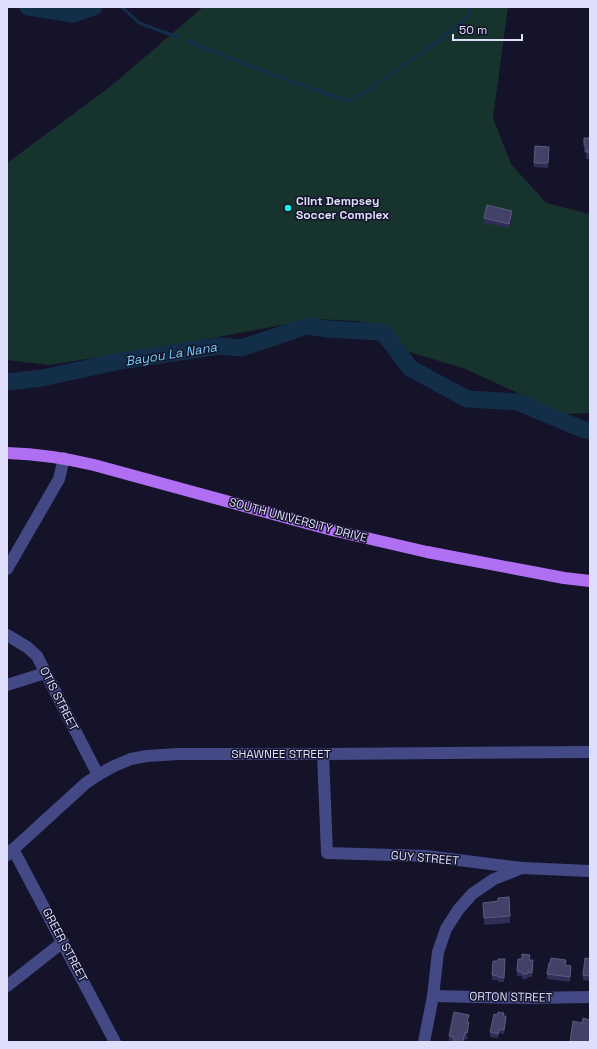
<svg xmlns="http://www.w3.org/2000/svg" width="597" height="1049" viewBox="0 0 597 1049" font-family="'Space Grotesk',sans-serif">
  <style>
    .green { fill: #17332e }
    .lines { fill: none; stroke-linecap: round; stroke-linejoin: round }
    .stream { stroke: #122e49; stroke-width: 3 }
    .river { stroke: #122e49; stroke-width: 17 }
    .minor { stroke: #424985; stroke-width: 12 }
    .major { stroke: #b06ff3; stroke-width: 12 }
    .wall { fill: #302e56 }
    .shaded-wall { fill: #1d1b3d }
    .building { fill: #434167; stroke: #5b5a7f }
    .poi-dot { fill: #1aede5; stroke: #14132a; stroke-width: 1.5 }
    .labels { text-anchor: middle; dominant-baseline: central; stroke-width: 3; stroke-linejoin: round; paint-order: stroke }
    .poi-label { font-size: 12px; font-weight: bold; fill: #dfdffc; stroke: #14132a; text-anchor: start }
    .street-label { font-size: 12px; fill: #dfdffc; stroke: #14132a }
    .water-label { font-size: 13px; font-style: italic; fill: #75cbf4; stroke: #14132a }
  </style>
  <rect width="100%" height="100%" fill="#14132a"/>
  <!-- green -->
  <polygon class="green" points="203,7 508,7 493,118 511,164 546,203 590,214 590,413 564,414 463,368 409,352 385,327 357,321 315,319 169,346 49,365 7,360 7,163 111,86"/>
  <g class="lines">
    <!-- stream -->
    <g class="stream">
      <polyline points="122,7 139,23 178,37"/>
      <polyline points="189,42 271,74 347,101 353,100 359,96 426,50 461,23 468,15 470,7"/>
    </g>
    <!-- river -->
    <g class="river">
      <polyline points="28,7 73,14 94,7"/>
      <polyline points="7,382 42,378 120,361 219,346 241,348 307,326 328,329 379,332 385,335 410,368 467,399 517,402 582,429 590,431"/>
    </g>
    <!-- minor -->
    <g class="minor">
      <polyline points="7,569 59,479 64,458"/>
      <polyline points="7,635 27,647 37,656 98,775"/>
      <polyline points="7,685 45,673"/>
      <polyline points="323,754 327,853 426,856 522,868"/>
      <polyline points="13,849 115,1042"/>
      <polyline points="7,855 86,783 98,775 114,766 131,759 147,756 178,754 323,754 590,752"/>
      <polyline points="7,986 63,942"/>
      <polyline points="433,996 527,998 590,997"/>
      <polyline points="424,1042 433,996 438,952 446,929 458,910 472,894 494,879 522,868 590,871"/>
    </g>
    <!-- major -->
    <path class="major" d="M7 453C37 454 65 458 94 465L332 530 427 552 564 578 590 581"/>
  </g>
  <!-- wall -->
  <g class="wall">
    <polygon points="590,138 590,161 589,161 589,159 586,159 586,153 584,152 584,145"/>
    <polygon points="535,146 549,147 548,168 534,167"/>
    <polygon points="512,215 509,228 484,223 484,218"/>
    <polygon points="483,903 510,916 510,923 484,925"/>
    <polygon points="505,959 504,982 498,982 498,980 492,980 493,961 498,961"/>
    <polygon points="590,959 590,981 583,980 583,975"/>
    <polygon points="530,960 533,965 532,977 528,977 527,979 522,979 522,976 517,976 517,971"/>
    <polygon points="566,965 571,970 570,982 547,979 547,974"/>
    <polygon points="504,1016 506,1021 504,1034 499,1033 498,1038 490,1037 490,1032"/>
    <polygon points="468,1022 469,1029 467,1040 465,1039 464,1042 449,1042 449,1036"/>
  </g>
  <!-- shaded-wall -->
  <g class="shaded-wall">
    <polygon points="512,211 512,215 509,228 509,224"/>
    <polygon points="506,1016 506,1021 504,1034 504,1030"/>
    <polygon points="469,1022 469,1029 467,1040 467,1033"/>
    <polygon points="465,1032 464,1042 463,1042"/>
  </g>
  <!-- building -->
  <g class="building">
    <polygon points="584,138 590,138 590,154 589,154 589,152 586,152 586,146 584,145"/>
    <polygon points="535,146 549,147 548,163 534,163"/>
    <polygon points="487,205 512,211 509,224 484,218"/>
    <polygon points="509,897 510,916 484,918 483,903 498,901 498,898"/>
    <polygon points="522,954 530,955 529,960 533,960 532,973 528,972 527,974 522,974 522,972 517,971 518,959 522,959"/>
    <polygon points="551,958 566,960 565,965 571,966 570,977 547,974 549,963 550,963"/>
    <polygon points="585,958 590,959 590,976 583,975"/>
    <polygon points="498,959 505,959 504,978 498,977 498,976 492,975 493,961 498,961"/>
    <polygon points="454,1012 469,1015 467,1022 469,1022 467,1033 465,1032 463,1042 453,1042 454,1037 449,1036"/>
    <polygon points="498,1012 504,1013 503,1016 506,1016 504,1030 499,1029 498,1034 490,1032 494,1014 497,1015"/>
    <polygon points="583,1018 590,1020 590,1042 570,1042 573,1021 582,1023"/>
  </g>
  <!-- markers -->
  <circle class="poi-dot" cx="288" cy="208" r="4"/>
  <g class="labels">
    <!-- poi labels -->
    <g class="poi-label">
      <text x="296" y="201">Clint Dempsey<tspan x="296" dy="14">Soccer Complex</tspan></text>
    </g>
    <!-- street labels -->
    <g class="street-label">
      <text transform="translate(298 520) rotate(15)">SOUTH UNIVERSITY DRIVE</text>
      <text transform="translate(59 699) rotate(63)">OTIS STREET</text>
      <text x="281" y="754">SHAWNEE STREET</text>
      <text transform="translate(425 858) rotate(5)">GUY STREET</text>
      <text transform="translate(65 945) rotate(62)">GREER STREET</text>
      <text transform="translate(511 997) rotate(1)">ORTON STREET</text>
    </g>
    <!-- water labels -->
    <g class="water-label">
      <text transform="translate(171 354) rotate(-9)">Bayou La Nana</text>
    </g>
  </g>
  <!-- border -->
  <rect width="597" height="1049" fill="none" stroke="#dfdffc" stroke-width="16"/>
  <!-- scale -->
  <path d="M453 34v6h69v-6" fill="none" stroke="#dfdffc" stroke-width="2"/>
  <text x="459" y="34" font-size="12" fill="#dfdffc" stroke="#14132a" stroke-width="3" paint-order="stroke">50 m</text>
</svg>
